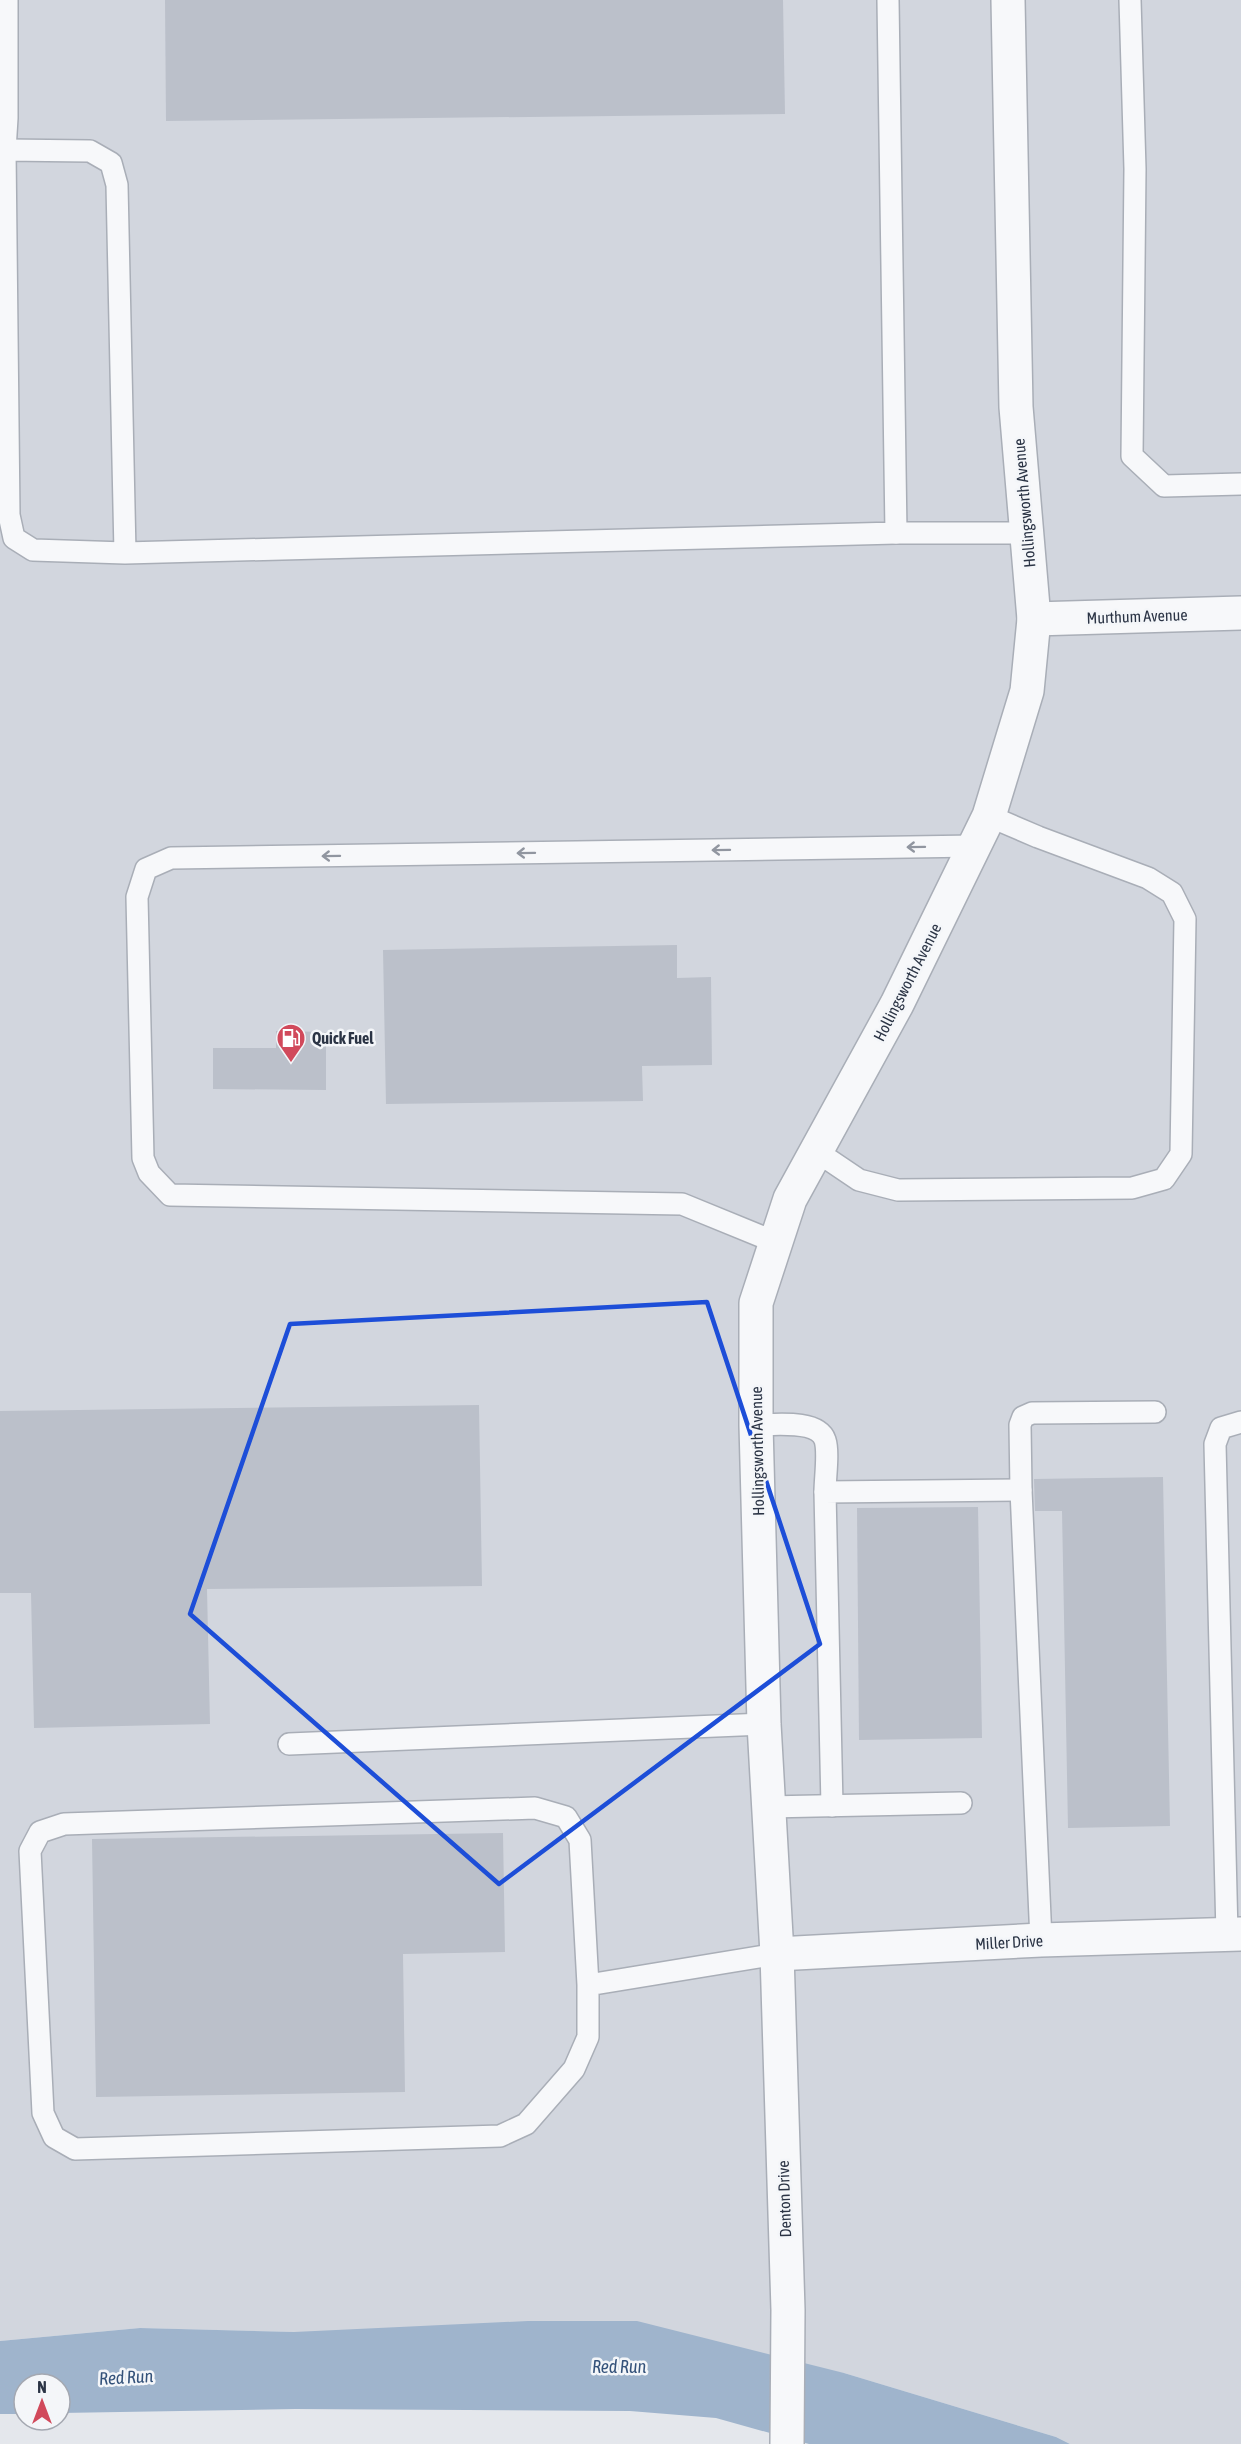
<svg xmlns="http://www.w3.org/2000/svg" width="1241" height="2444" viewBox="0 0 1241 2444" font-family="'Asap Condensed',sans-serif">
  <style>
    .built { fill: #d2d6de }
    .water { fill: #9fb4cc }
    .building { fill: #bbc0ca }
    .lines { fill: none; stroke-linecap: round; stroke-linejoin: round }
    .lane-casing { stroke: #a9aeb7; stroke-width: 24 }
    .street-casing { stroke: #a9aeb7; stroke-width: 36 }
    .lane { stroke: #f7f8fa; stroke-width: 21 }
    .street { stroke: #f7f8fa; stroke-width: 33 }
    .oneway { stroke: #9196a0 }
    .marked { fill: none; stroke: #1d4ed8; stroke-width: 4.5; stroke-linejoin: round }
    .labels { text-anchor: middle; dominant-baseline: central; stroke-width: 5; stroke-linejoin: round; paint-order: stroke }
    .street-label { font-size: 16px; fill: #2b3445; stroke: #f4f6f9 }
    .poi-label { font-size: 16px; font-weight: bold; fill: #2b3445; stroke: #f4f6f9; text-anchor: start }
    .water-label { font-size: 18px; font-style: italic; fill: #34527a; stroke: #f4f6f9 }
  </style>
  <rect width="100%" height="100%" fill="#e4e7ec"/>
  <!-- built -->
  <polygon class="built" points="0,0 1241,0 1241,2444 1070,2444 1056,2437 844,2373 294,2332 140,2328 0,2341"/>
  <!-- water -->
  <polygon class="water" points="528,2321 637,2321 844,2373 1056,2437 1070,2444 809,2444 716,2418 630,2411 295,2409 60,2413 60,2384 24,2384 24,2414 0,2414 0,2341 140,2328 294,2332"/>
  <!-- building -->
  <g class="building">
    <polygon points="165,0 783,0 785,114 166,121"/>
    <polygon points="677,945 677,978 711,977 712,1065 642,1066 643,1101 386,1104 383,950"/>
    <polygon points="276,1031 326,1032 326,1090 213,1089 213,1048 276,1048"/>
    <polygon points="479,1405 482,1586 207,1589 210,1724 34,1728 31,1593 0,1593 0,1411"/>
    <polygon points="1163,1477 1170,1826 1068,1828 1062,1511 1035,1511 1034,1479"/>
    <polygon points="978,1507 982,1738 859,1740 857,1508"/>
    <polygon points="503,1833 505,1952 403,1954 405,2092 96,2097 92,1839"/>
  </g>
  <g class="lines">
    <!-- lane casing -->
    <g class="lane-casing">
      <g id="lane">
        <polyline points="1130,0 1135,169 1132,456 1164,486 1241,484"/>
        <polyline points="5,150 7,118 7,0"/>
        <polyline points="896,533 1028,533"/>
        <polyline points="125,553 117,185 111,163 90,151 5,150 9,515 14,538 33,550 125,553 896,533 888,0"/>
        <polyline points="816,1151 859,1180 898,1190 1132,1188 1164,1179 1181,1154 1185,919 1172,893 1148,878 1038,837 989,816"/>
        <polyline points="775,1242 682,1204 170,1195 149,1173 143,1158 137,897 146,869 171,858 975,846"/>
        <path d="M756 1425C773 1425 818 1419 825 1440 829 1452 825 1478 825 1492"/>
        <polyline points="289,1744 764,1724"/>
        <polyline points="832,1806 825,1492 1021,1490"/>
        <polyline points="768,1807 961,1803"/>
        <polyline points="1227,1934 1215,1444 1221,1428 1241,1422"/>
        <polyline points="1041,1940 1021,1490 1020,1425 1023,1417 1032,1413 1155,1412"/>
        <polyline points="588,1985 580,1840 566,1817 535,1808 64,1824 40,1832 30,1851 43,2113 54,2137 75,2149 500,2136 526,2124 574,2069 588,2037 588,1985 777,1954"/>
      </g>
    </g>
    <!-- street casing -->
    <g class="street-casing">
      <g id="street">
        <polyline points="1034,619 1241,613"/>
        <polyline points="777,1954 1041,1940 1241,1934"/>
        <polyline points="787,2444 788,2310 777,1954 764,1724 756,1425 756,1303 790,1199 897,1004 989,816 1027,691 1034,619 1016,407 1008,0"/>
      </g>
    </g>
    <!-- lane -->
    <use href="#lane" class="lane"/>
    <!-- street -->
    <use href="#street" class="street"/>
  </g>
  <!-- one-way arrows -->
  <defs><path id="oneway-shaft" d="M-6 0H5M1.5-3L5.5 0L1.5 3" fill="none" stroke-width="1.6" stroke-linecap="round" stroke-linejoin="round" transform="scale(1.5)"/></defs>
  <g class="oneway">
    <use href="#oneway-shaft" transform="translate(916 847) rotate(179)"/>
    <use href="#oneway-shaft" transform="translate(721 850) rotate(179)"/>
    <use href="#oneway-shaft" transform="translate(526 853) rotate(179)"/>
    <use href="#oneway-shaft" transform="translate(331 856) rotate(179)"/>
  </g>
  <!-- marked area -->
  <path class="marked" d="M707 1302 820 1644 499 1884 190 1614 290 1324Z"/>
  <!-- icons -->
  <defs>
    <g id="fuel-pin" transform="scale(1.5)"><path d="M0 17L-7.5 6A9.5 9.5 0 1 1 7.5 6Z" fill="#d1495b" stroke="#f4f6f9"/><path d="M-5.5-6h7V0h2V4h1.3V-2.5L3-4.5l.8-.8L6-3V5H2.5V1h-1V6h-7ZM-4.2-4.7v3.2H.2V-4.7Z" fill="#fff"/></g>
  </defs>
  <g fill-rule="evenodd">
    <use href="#fuel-pin" x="291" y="1038"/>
  </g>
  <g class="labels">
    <!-- street labels -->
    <g class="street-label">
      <text transform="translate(1024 503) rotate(-95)">Hollingsworth Avenue</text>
      <text transform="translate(1137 616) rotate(-2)">Murthum Avenue</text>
      <text transform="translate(907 982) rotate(-63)">Hollingsworth Avenue</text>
      <text transform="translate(757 1451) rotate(-91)">Hollingsworth Avenue</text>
      <text transform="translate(1009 1942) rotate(-3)">Miller Drive</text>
      <text transform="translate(784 2199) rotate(-92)">Denton Drive</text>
    </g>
    <!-- poi labels -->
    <g class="poi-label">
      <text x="312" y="1038">Quick Fuel</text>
    </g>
    <!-- water labels -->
    <g class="water-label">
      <text x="619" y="2366">Red Run</text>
      <text transform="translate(126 2377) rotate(-3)">Red Run</text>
    </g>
  </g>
  <!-- north arrow -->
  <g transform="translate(42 2402)"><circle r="28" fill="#f4f6f9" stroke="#a4a8b1" stroke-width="1.5"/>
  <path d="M0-4.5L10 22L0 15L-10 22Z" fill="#d1495b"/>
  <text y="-9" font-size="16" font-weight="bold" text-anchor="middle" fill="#2b3445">N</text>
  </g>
</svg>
